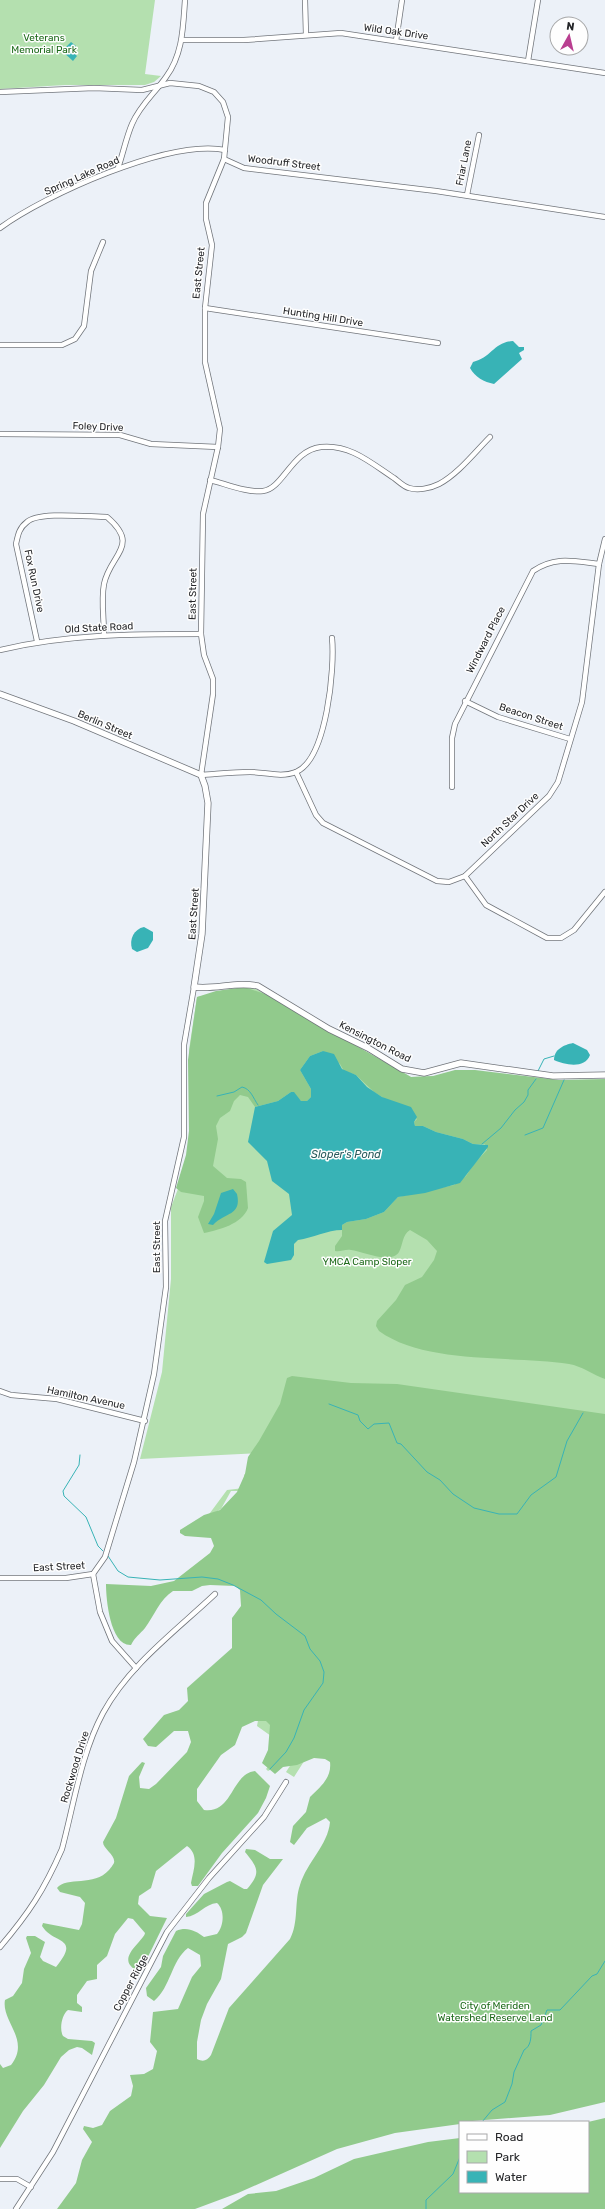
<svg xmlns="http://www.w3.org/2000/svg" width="605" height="2209" viewBox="0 0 605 2209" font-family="Rubik,sans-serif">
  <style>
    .green { fill: #b4e0af }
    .forest { fill: #91ca8c }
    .water { fill: #38b3b6 }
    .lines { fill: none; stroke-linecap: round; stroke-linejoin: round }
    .stream { stroke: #38b3b6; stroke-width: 1 }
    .minor-casing { stroke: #71757b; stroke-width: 6 }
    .major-casing { stroke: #71757b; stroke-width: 7 }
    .minor { stroke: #fff; stroke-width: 4.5 }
    .major { stroke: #fff; stroke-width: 5.5 }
    .labels { text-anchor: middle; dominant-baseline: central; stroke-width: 3; stroke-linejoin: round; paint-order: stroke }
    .street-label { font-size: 10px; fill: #252629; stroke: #fefefe }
    .park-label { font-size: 10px; fill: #1d6a1a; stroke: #fefefe }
    .water-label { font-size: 11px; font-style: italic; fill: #295b5c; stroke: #fefefe }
  </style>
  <rect width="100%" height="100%" fill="#ecf1f8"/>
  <!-- green -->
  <g class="green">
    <polygon points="0,0 155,0 145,74 161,76 154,82 145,85 65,85 0,89"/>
    <polygon points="251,986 411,1077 481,1075 571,1083 605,1081 605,1636 414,1775 308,1755 294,1777 286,1772 297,1755 268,1771 266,1769 285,1746 257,1726 261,1704 244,1491 231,1491 221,1509 207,1517 227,1490 244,1488 246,1484 244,1475 263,1453 140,1459 162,1372 171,1279 171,1207 193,1150 189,1050 197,997"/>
  </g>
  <!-- forest -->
  <g class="forest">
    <path d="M244 987 265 994 411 1077 433 1076 455 1070H475L559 1080 605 1079V1379C593 1375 582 1366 569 1364 512 1355 426 1365 379 1331L376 1326 377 1321 396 1300 405 1285 422 1277 434 1260 437 1251 427 1240 410 1230C402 1235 403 1245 399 1252 391 1265 362 1251 351 1250 345 1249 341 1252 335 1251V1246L342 1236V1225L347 1222 366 1219 384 1212 398 1197 454 1185 466 1176 474 1164 487 1150 485 1144H473L463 1139 436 1132 423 1126H415L414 1122 417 1119 374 1092 356 1075 344 1071 340 1064 323 1051 310 1056 300 1070 311 1089V1097L307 1101H301L291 1092 278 1101 255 1107 248 1097 240 1095 234 1101 230 1111 220 1118 216 1126 218 1139 213 1166 227 1178 241 1179 246 1182 248 1208C242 1224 219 1230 204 1233L198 1217 204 1201V1196L181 1192 176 1188 186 1155 189 1131 188 1060 197 997 216 991Z"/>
    <path d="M292 1376 351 1383 397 1384 605 1414V2102L550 2115 460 2122V2124L395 2133 337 2149 238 2193 195 2209H57L76 2183 82 2160 92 2142 83 2129 84 2126 93 2128 102 2125 110 2111 131 2096 133 2086 130 2075 144 2074 153 2069 157 2051 150 2042 153 2012 178 2009 192 1977 201 1966 200 1955 188 1948C171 1961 171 1987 154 2001L147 1996 146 1988 161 1967 163 1956 176 1931C187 1926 196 1931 204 1937L217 1934C224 1926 225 1910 217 1903 205 1904 198 1916 186 1917V1914L204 1894 227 1882 230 1881 244 1889H247C262 1872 257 1867 245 1852L246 1849 255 1850 270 1859H283L263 1885 246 1933 242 1937 228 1944 221 1979 207 2004 201 2020 197 2042V2059C203 2062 207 2061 211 2055L229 2008 290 1939C299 1922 294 1902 300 1885 307 1862 328 1845 330 1822L326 1818 307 1828 294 1845 290 1842 293 1826 306 1812 310 1797C320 1787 332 1778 330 1762L325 1759 314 1758 297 1765 283 1767 275 1774 262 1763 268 1750 270 1725 266 1721H255L242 1727 235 1745 221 1755 197 1789V1801L204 1810C233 1814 231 1774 255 1771L270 1786 266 1798 258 1813 222 1853 198 1886H192L191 1883C193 1871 200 1855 187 1846L156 1871 151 1888 139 1896 138 1904 150 1916 167 1918 141 1971 139 1973C137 1971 132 1968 130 1965 122 1954 144 1940 145 1933L133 1919 128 1918 115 1934 107 1956 97 1965V1979L87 1981 77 1995V2003L82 2007V2012L68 2010C62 2014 59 2029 63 2036L68 2039 92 2041 95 2043 92 2055 82 2048 77 2047 69 2050 61 2057 44 2085 23 2111 0 2148V2064L3 2068 11 2065C31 2040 1 2021 5 2000L13 1996 22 1983 24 1969 31 1953 26 1938 27 1936H35L45 1942 40 1957 43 1961 56 1967C81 1936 54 1945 42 1926L43 1923 79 1930 82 1924 85 1903 80 1897 60 1892 57 1888C67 1876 94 1887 109 1870 110 1869 113 1865 114 1863 116 1855 103 1849 103 1842L116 1818 129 1776 142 1762 145 1763 139 1777 140 1788 149 1789 156 1784 187 1752 191 1742 188 1731H174L156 1747 148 1746 143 1739 164 1715 179 1710 188 1701 187 1688 232 1648V1618L241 1606 240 1590 235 1586 210 1585 202 1586 192 1591H173C160 1599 154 1616 145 1628 140 1634 135 1637 131 1645 110 1646 106 1599 106 1584L151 1586 174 1581 210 1553 214 1546 211 1538 185 1536 180 1533V1530L204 1515 220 1510 237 1492 245 1474 248 1457 259 1441 280 1404 287 1378Z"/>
    <polygon points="605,2118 605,2209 222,2209 248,2194 276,2191 314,2178 354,2159 428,2142 460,2138 460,2192 588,2192 588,2122"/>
  </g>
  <!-- water -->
  <g class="water">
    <polygon points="71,42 76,46 72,51 77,56 73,61 62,51"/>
    <path d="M513 341 519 347H524V350L519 353 522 359 494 384C484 382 475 377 470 368L473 362C491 358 494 342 513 341Z"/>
    <path d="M144 927 153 932V940L148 948 137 952 132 949C129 939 134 929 144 927Z"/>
    <path d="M573 1043 587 1050 590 1055C585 1069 565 1065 554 1060 554 1049 564 1045 573 1043Z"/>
    <path d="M323 1051 334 1054 342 1069 356 1075 367 1087 382 1097 411 1107 417 1117 414 1122 415 1126H423L436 1132 463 1139 473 1144 488 1145V1147L460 1183 425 1193 398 1197 384 1212 366 1219 347 1222 342 1225V1230C327 1230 313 1238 298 1240L294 1244V1255L291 1260 267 1264 264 1262 273 1231 292 1215 289 1194 272 1181 267 1161 248 1142 255 1107 278 1101 291 1092H294L301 1101H307L311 1097V1089L300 1070 310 1056Z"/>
    <path d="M233 1189 237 1194C242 1216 225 1212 213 1225L208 1224 214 1214 221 1193Z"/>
  </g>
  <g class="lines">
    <!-- stream -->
    <g class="stream">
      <polyline points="538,1071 544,1059 554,1056"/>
      <path d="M217 1096 234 1092 242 1087C251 1089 253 1098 258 1105"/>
      <polyline points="525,1135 543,1128 564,1080"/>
      <polyline points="482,1144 501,1128 515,1110 524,1102 528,1095 528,1090 536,1079"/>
      <polyline points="329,1404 358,1415 360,1421 368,1429 374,1424 389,1423 397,1443 401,1444 427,1472 440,1480 453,1494 474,1508 499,1514 517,1514 531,1495 556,1477 567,1441 583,1413"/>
      <polyline points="80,1455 79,1465 63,1491 64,1496 86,1517 98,1546 103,1551"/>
      <polyline points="108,1556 118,1571 128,1577 160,1580 202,1577 218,1579 233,1585 261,1600 276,1614 305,1636 310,1649 320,1661 324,1672 323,1683 304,1710 294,1738 286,1752 270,1769"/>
      <path d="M482 2122 492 2110 505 2102 512 2084 514 2072 524 2050C531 2046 531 2038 531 2031L541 2025 547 2010H560L592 1976 597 1974 605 1961"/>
      <polyline points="426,2209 426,2200 453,2174 460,2157"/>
    </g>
    <!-- minor casing -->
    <g class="minor-casing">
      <g id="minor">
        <polyline points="305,0 306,35"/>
        <polyline points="182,40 244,40 341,33 605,73"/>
        <polyline points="396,41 402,0"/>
        <polyline points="528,61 538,0"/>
        <path d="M0 92 94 88 142 90 170 83 199 86 214 92 223 102 228 117 224 159 206 203V219L212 245 205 308V362L220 429 218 447 203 514 201 634 204 655 213 679V694L201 775C217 774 234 772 250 772 265 772 281 778 296 772 327 759 335 667 332 638"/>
        <polyline points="224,159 244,168 436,191 605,217"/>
        <path d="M118 168C123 154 126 138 132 124 140 105 155 93 166 77 183 54 183 27 185 0"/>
        <polyline points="467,195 479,135"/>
        <path d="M0 228C45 195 169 139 225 150"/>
        <polyline points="205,308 438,343"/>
        <polyline points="0,345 62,345 75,339 84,326 91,271 103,242"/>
        <polyline points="0,434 120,435 151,444 218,447"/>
        <path d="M210 480C226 484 247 493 263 491 283 489 292 450 321 447 350 444 371 463 394 478 398 481 404 487 409 488 418 491 431 488 439 484 458 474 474 453 490 437"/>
        <path d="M37 641 16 544C18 535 19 528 27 522 39 511 89 517 107 517 141 546 110 554 104 584 101 600 104 619 104 635"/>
        <path d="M0 650C67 634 133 634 201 634"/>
        <polyline points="465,701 498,717 570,739"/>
        <polyline points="296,772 316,815 323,823 437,881 449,882 465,876 549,796 558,782 582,702 599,564 605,539"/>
        <path d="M452 787V738L455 724 533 571C555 556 573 561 599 564"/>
        <polyline points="465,876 486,905 547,938 561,938 574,930 605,892"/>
        <polyline points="0,1391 11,1395 57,1399 145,1421"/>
        <polyline points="93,1574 100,1612 112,1641 136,1668"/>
        <polyline points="0,1578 66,1578 93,1574 105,1557 134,1462 154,1374 166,1287 165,1221 184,1137 184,1045 194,987"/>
        <path d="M0 1947C29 1913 44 1890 62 1849 74 1804 81 1754 103 1713 129 1665 177 1630 215 1594"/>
        <polyline points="0,2179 17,2179 31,2187"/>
        <polyline points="16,2209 53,2152 167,1932 209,1878 264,1817 286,1782"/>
      </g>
    </g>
    <!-- major casing -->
    <g class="major-casing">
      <path id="major" d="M0 694 74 721 201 775 205 786 208 803 202 934 194 987C216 990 236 981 258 986L329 1029 368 1048 402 1069 424 1073 461 1063 553 1076 605 1075"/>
    </g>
    <!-- minor -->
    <use href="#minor" class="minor"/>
    <!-- major -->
    <use href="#major" class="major"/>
  </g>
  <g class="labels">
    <!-- street labels -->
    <g class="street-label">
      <text transform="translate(396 32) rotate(8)">Wild Oak Drive</text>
      <text transform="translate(284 163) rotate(7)">Woodruff Street</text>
      <text transform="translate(464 163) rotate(-79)">Friar Lane</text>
      <text transform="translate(82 176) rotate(-24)">Spring Lake Road</text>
      <text transform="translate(199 273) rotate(-84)">East Street</text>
      <text transform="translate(323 317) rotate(9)">Hunting Hill Drive</text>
      <text transform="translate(98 427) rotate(2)">Foley Drive</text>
      <text transform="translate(34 581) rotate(78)">Fox Run Drive</text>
      <text transform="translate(193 594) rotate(-89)">East Street</text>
      <text transform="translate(99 628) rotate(-3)">Old State Road</text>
      <text transform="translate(486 640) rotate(-63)">Windward Place</text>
      <text transform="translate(531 717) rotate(18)">Beacon Street</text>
      <text transform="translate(105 725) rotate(23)">Berlin Street</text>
      <text transform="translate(510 820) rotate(-43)">North Star Drive</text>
      <text transform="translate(194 914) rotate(-86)">East Street</text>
      <text transform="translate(375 1042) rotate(27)">Kensington Road</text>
      <text transform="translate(157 1247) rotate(-90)">East Street</text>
      <text transform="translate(86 1398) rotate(12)">Hamilton Avenue</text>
      <text transform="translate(59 1567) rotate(-3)">East Street</text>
      <text transform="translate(75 1767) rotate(-73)">Rockwood Drive</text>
      <text transform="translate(131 1983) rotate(-62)">Copper Ridge</text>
    </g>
    <!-- park labels -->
    <g class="park-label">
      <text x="44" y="38">Veterans<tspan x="44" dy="12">Memorial Park</tspan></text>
      <text x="367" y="1262">YMCA Camp Sloper</text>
      <text x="495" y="2006">City of Meriden<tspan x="495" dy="12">Watershed Reserve Land</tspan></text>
    </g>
    <!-- water labels -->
    <g class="water-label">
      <text x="346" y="1154">Sloper's Pond</text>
    </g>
  </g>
  <!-- legend -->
  <rect x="459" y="2121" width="130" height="72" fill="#fefefe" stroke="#a7a8a9"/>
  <rect x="467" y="2134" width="20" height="6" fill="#ffffff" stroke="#a7a8a9"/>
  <text x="495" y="2141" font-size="12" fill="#252629">Road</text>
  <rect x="467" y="2151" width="20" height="12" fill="#b4e0af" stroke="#a7a8a9"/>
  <text x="495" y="2161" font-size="12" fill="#252629">Park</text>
  <rect x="467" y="2171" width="20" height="12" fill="#38b3b6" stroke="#a7a8a9"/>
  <text x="495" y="2181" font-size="12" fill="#252629">Water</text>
  <!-- north arrow -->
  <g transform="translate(569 36) rotate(8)"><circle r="19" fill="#fefefe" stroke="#a7a8a9"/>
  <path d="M0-3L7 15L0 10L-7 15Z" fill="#b93e90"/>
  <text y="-6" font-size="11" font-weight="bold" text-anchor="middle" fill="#252629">N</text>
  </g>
</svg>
